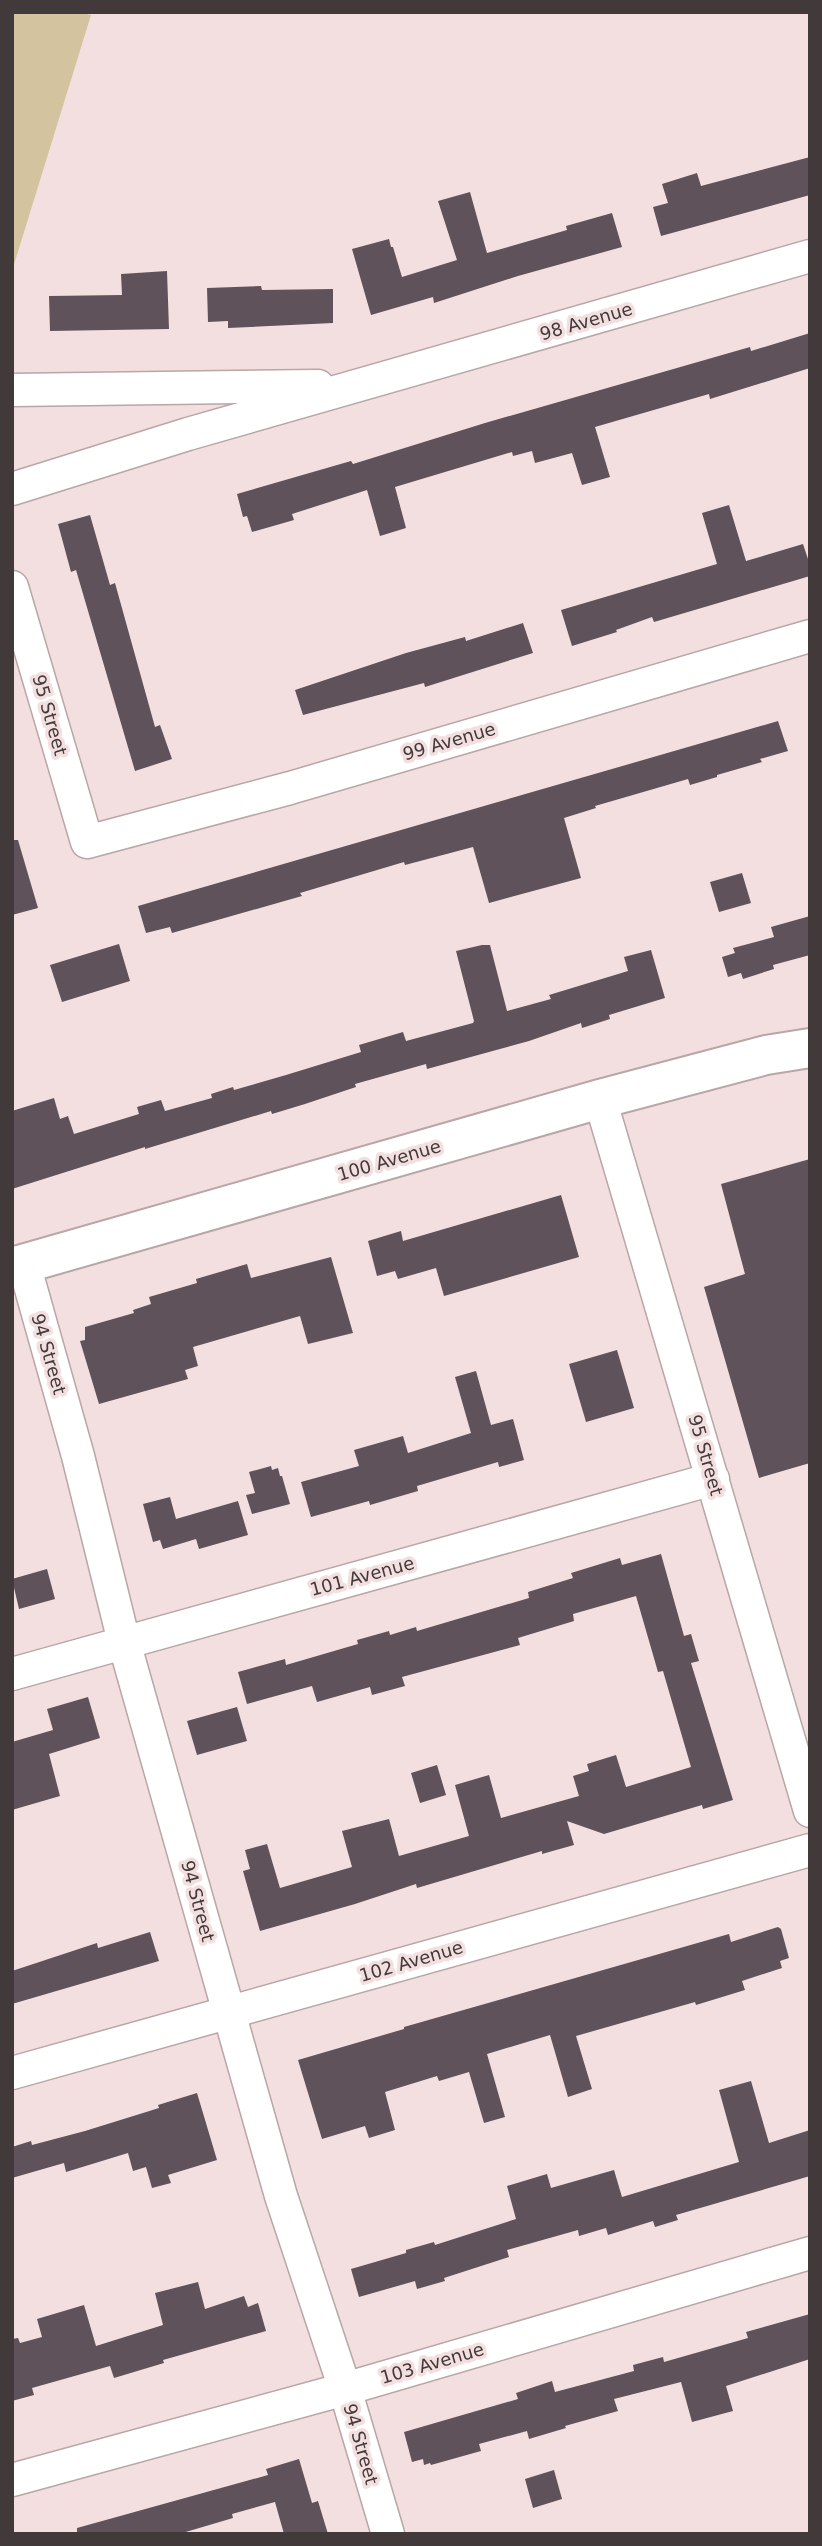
<svg xmlns="http://www.w3.org/2000/svg" width="822" height="2546" viewBox="0 0 822 2546" font-family="'DejaVu Sans',sans-serif">
  <style>
    .green { fill: #d4c39f }
    .building { fill: #60525a }
    .lines { fill: none; stroke-linecap: round; stroke-linejoin: round }
    .minor-casing { stroke: #b9a6a6; stroke-width: 35 }
    .major-casing { stroke: #b9a6a6; stroke-width: 42 }
    .minor { stroke: #fff; stroke-width: 32 }
    .major { stroke: #fff; stroke-width: 38 }
    .labels { text-anchor: middle; dominant-baseline: central; stroke-width: 7; stroke-linejoin: round; paint-order: stroke }
    .street-label { font-size: 18px; fill: #423a3a; stroke: #f3dfdf }
  </style>
  <rect width="100%" height="100%" fill="#f3dfdf"/>
  <!-- green -->
  <polygon class="green" points="12,12 78,12 91,15 12,271"/>
  <!-- building -->
  <g class="building">
    <polygon points="810,157 810,195 661,236 653,207 668,203 662,184 697,173 701,186"/>
    <polygon points="470,192 487,253 567,230 566,226 612,213 622,247 518,276 434,303 433,297 371,315 352,249 389,239 391,247 393,247 402,277 457,260 438,201"/>
    <polygon points="167,271 169,329 50,331 49,296 122,295 121,274"/>
    <polygon points="261,286 262,290 333,289 333,323 228,328 228,321 208,322 207,288"/>
    <polygon points="810,333 810,368 710,399 709,394 595,427 610,477 582,485 572,453 535,463 532,451 513,456 512,452 395,487 406,528 380,536 367,490 292,514 294,520 252,532 247,516 243,517 237,494 351,461 353,464 485,423 750,347 751,351"/>
    <polygon points="729,505 746,561 803,544 810,565 810,576 654,622 652,617 616,630 617,632 572,646 561,610 717,564 702,513"/>
    <polygon points="90,515 110,585 115,583 155,727 160,725 172,759 135,771 76,570 71,572 58,524"/>
    <polygon points="523,623 533,653 425,687 424,683 303,715 295,690 406,653 465,637 466,641"/>
    <polygon points="778,721 788,751 760,759 762,762 717,775 717,777 690,785 688,779 595,806 596,808 564,818 581,878 489,903 473,847 405,865 404,862 300,893 302,896 172,933 170,927 146,933 138,906"/>
    <polygon points="12,840 18,840 38,908 12,915"/>
    <polygon points="742,873 751,903 719,912 710,882"/>
    <polygon points="810,916 810,955 773,965 774,969 743,979 741,973 728,977 722,957 735,953 733,948 774,937 771,927"/>
    <polygon points="119,944 130,981 62,1002 50,965"/>
    <polygon points="482,945 490,945 507,1011 551,999 549,995 628,971 624,957 651,950 665,998 609,1015 610,1019 582,1028 581,1023 529,1041 427,1069 426,1064 355,1084 356,1087 305,1104 272,1114 271,1111 145,1149 145,1147 12,1189 12,1111 54,1098 60,1119 68,1116 74,1134 139,1114 137,1107 161,1100 165,1111 212,1098 211,1094 233,1087 234,1090 286,1075 361,1052 359,1045 403,1032 406,1041 473,1023 474,1021 456,951"/>
    <polygon points="810,1159 810,1463 759,1478 704,1287 745,1274 721,1184"/>
    <polygon points="561,1195 579,1257 444,1296 436,1268 398,1279 395,1271 377,1276 368,1241 401,1231 403,1241"/>
    <polygon points="331,1257 353,1333 308,1344 300,1316 193,1347 198,1366 185,1370 188,1379 99,1404 80,1341 85,1340 85,1327 134,1313 133,1310 151,1304 149,1297 197,1283 196,1279 247,1264 251,1278"/>
    <polygon points="617,1350 634,1408 586,1422 569,1364"/>
    <polygon points="476,1371 491,1425 513,1419 524,1460 499,1467 498,1462 417,1486 418,1491 370,1505 369,1501 311,1517 301,1482 359,1466 354,1450 403,1436 408,1453 471,1433 455,1377"/>
    <polygon points="271,1466 272,1470 278,1468 280,1476 282,1476 290,1504 252,1514 246,1495 255,1493 249,1472"/>
    <polygon points="170,1497 176,1519 238,1501 248,1535 199,1549 196,1539 163,1549 160,1540 153,1542 143,1504"/>
    <polygon points="661,1554 684,1636 691,1634 699,1661 691,1663 733,1800 703,1809 702,1805 604,1834 567,1821 574,1845 542,1854 542,1851 417,1888 416,1884 355,1904 260,1931 243,1871 250,1869 245,1850 267,1844 280,1888 352,1867 342,1831 389,1819 399,1856 469,1836 455,1785 489,1775 501,1818 579,1796 573,1776 589,1771 587,1764 616,1755 626,1787 691,1767 663,1671 658,1672 636,1596 573,1614 574,1621 518,1638 520,1645 402,1677 405,1686 372,1695 370,1687 317,1702 312,1686 247,1704 238,1672 285,1659 286,1665 358,1644 357,1640 389,1631 390,1635 416,1627 417,1631 529,1598 528,1592 573,1578 571,1573 620,1558 622,1565"/>
    <polygon points="47,1569 55,1599 19,1609 12,1579"/>
    <polygon points="88,1697 100,1738 49,1754 60,1796 12,1810 12,1742 53,1730 47,1709"/>
    <polygon points="237,1707 247,1741 197,1755 187,1721"/>
    <polygon points="437,1765 446,1795 420,1803 411,1773"/>
    <polygon points="778,1927 781,1929 789,1958 780,1961 782,1968 742,1981 745,1990 696,2005 695,2002 576,2036 592,2089 568,2097 550,2035 487,2054 505,2117 484,2123 469,2072 439,2081 437,2076 385,2092 395,2130 369,2138 365,2126 322,2139 298,2060 404,2029 404,2027 729,1934 731,1942"/>
    <polygon points="150,1932 159,1961 12,2004 12,1971 97,1943 98,1948"/>
    <polygon points="751,2081 769,2143 810,2130 810,2176 676,2215 678,2220 655,2227 653,2221 608,2235 606,2228 579,2236 578,2230 507,2250 509,2257 444,2278 445,2281 417,2289 415,2281 359,2297 351,2269 406,2253 406,2250 434,2242 435,2245 516,2219 507,2186 547,2174 551,2188 614,2170 622,2197 739,2162 719,2090"/>
    <polygon points="197,2093 217,2160 168,2175 171,2183 152,2188 146,2167 133,2171 128,2153 66,2172 64,2163 12,2178 12,2147 31,2141 32,2145 85,2131 159,2108 158,2105"/>
    <polygon points="198,2282 205,2309 244,2296 248,2307 258,2303 266,2331 163,2360 164,2363 114,2378 110,2366 32,2388 34,2395 12,2401 12,2339 18,2338 20,2343 42,2337 37,2319 84,2305 96,2346 163,2325 155,2293"/>
    <polygon points="810,2314 810,2359 726,2386 733,2411 692,2422 681,2382 614,2399 618,2411 565,2426 566,2428 529,2439 527,2431 479,2444 481,2451 431,2465 430,2463 424,2465 423,2459 412,2462 404,2432 518,2399 516,2393 552,2381 555,2392 634,2371 633,2365 663,2357 664,2362 748,2338 746,2332"/>
    <polygon points="299,2459 312,2503 318,2501 328,2534 284,2534 275,2502 232,2514 233,2518 179,2534 77,2534 77,2528 268,2475 266,2469"/>
    <polygon points="554,2470 562,2499 533,2508 525,2479"/>
  </g>
  <g class="lines">
    <!-- minor casing -->
    <g class="minor-casing">
      <g id="minor">
        <polyline points="12,390 318,386"/>
        <polyline points="12,489 188,434 810,256"/>
        <polyline points="12,587 87,842 290,788 810,636"/>
        <polyline points="600,1099 810,1811"/>
        <polyline points="24,1264 78,1456 124,1642 281,2196 345,2389 388,2534"/>
        <polyline points="12,1674 713,1479"/>
        <polyline points="12,2073 810,1850"/>
        <polyline points="12,2480 345,2389 810,2253"/>
      </g>
    </g>
    <!-- major casing -->
    <g class="major-casing">
      <polyline id="major" points="12,1267 600,1099 766,1055 810,1048"/>
    </g>
    <!-- minor -->
    <use href="#minor" class="minor"/>
    <!-- major -->
    <use href="#major" class="major"/>
  </g>
  <g class="labels">
    <!-- street labels -->
    <g class="street-label">
      <text transform="translate(586 321) rotate(-16)">98 Avenue</text>
      <text transform="translate(50 715) rotate(74)">95 Street</text>
      <text transform="translate(449 741) rotate(-16)">99 Avenue</text>
      <text transform="translate(389 1160) rotate(-16)">100 Avenue</text>
      <text transform="translate(49 1354) rotate(74)">94 Street</text>
      <text transform="translate(706 1455) rotate(74)">95 Street</text>
      <text transform="translate(362 1576) rotate(-15)">101 Avenue</text>
      <text transform="translate(198 1901) rotate(75)">94 Street</text>
      <text transform="translate(411 1961) rotate(-16)">102 Avenue</text>
      <text transform="translate(432 2363) rotate(-16)">103 Avenue</text>
      <text transform="translate(361 2444) rotate(74)">94 Street</text>
    </g>
  </g>
  <!-- border -->
  <rect width="822" height="2546" fill="none" stroke="#423a3a" stroke-width="28"/>
</svg>
